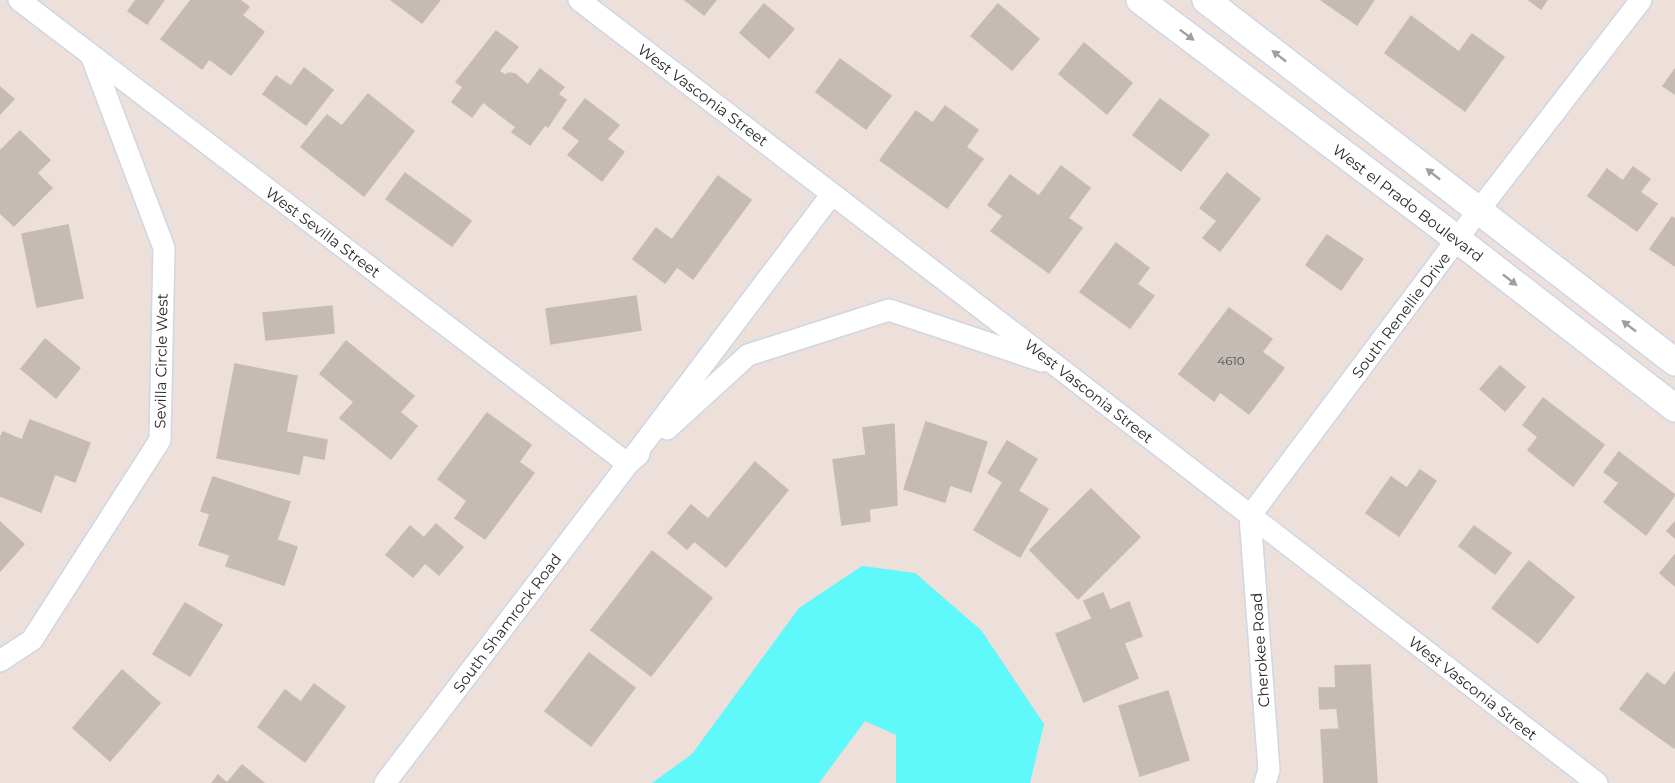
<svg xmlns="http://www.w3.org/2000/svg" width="1675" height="783" viewBox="0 0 1675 783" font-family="Montserrat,sans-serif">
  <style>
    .water { fill: #5ff8fb }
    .building { fill: #c4bbb5; stroke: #c8bbb2; stroke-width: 1.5 }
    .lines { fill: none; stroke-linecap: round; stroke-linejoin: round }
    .minor-casing { stroke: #ced7e4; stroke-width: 24 }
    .tertiary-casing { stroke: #ced7e4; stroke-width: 30 }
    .minor { stroke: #fff; stroke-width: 21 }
    .tertiary { stroke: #fff; stroke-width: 27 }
    .oneway { fill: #9f9f9f }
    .labels { text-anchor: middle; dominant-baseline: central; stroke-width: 5; stroke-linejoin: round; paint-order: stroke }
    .number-label { font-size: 12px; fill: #504e4c }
    .street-label { font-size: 15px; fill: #292929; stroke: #fff }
  </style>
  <rect width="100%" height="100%" fill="#eddfd9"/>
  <!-- water -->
  <polygon class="water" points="862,566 915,573 981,630 1044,724 1030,783 896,783 896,735 865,721 819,783 652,783 692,754 799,608"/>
  <!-- building -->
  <g class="building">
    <polygon points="136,0 164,0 147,24 128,11"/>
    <polygon points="191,0 240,0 249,7 242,15 264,32 231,75 209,59 202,69 161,39"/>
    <polygon points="391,0 440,0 422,23"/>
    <polygon points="685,0 716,0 704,15"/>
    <polygon points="1321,0 1374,0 1357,25"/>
    <polygon points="1529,0 1547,0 1541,9"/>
    <polygon points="764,4 794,29 769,58 740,33"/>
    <polygon points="998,4 1039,39 1012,70 971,36"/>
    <polygon points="1411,16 1459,52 1472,34 1504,57 1465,111 1385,53"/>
    <polygon points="496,31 518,47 499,71 505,75 509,73 515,74 528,85 540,69 564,87 558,94 566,100 548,127 545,125 530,145 512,132 516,127 483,102 472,117 452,102 463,87 456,82"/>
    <polygon points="1084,43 1132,83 1107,114 1059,74"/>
    <polygon points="840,59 891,96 866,129 816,92"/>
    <polygon points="304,68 333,90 306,125 263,94 276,76 291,86"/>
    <polygon points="1675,69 1675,94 1663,86"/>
    <polygon points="0,87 14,99 0,114"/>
    <polygon points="368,94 414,131 364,196 301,147 327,115 342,126"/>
    <polygon points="585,99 619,125 607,139 624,152 602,181 568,155 580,141 563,128"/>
    <polygon points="1160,99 1209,135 1181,171 1133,135"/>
    <polygon points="945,106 978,130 966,147 983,159 947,208 880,160 916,111 933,123"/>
    <polygon points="20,131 50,160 37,173 52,188 14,226 0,213 0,151"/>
    <polygon points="1061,166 1090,188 1068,218 1082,228 1049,273 991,231 1003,216 988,205 1010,175 1039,196"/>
    <polygon points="1633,167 1650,179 1640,192 1657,204 1637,231 1588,196 1607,169 1623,181"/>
    <polygon points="405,173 471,221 452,246 386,199"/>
    <polygon points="1227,173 1260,199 1220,251 1203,238 1217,221 1200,208"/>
    <polygon points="718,176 751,200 693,279 677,267 665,283 633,259 656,228 672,240"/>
    <polygon points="1672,217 1675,219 1675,266 1650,249"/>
    <polygon points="68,225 83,298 37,307 22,234"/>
    <polygon points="1327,235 1363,259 1341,290 1306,265"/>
    <polygon points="1116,243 1149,268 1137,284 1154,296 1130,328 1080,292"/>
    <polygon points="636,296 641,330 551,344 546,309"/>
    <polygon points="332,306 334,333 266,340 263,313"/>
    <polygon points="1229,308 1272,339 1262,352 1284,368 1249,414 1220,392 1214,401 1179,374"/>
    <polygon points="45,339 80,368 56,398 21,369"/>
    <polygon points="346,341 414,396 400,412 417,426 391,459 340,418 354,402 320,374"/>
    <polygon points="235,364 297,376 286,432 327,440 324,459 303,455 299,474 217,458"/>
    <polygon points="1500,366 1525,387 1505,411 1480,389"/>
    <polygon points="1543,398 1604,445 1573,486 1528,450 1538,437 1523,425"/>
    <polygon points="487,413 531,445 519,462 534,473 485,539 455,518 467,501 438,479"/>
    <polygon points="30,420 90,443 75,482 55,474 41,512 0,496 0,438 3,432 22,440"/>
    <polygon points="926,422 987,442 971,492 950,485 945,502 904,489"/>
    <polygon points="894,424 897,505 869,509 870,521 842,525 833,460 866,455 863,428"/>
    <polygon points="1007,441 1037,459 1018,491 1048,509 1020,557 974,530 1003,482 988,473"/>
    <polygon points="1619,452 1675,495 1646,535 1604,502 1619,483 1604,472"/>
    <polygon points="755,462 788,490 726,567 694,541 687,549 668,533 691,505 708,519"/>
    <polygon points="1420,470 1436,481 1399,536 1366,513 1391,477 1407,488"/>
    <polygon points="213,477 290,502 277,540 297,547 284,585 226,566 230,555 199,545 210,514 201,511"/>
    <polygon points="1091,489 1140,537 1078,599 1030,550"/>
    <polygon points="0,522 24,544 0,571"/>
    <polygon points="1675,522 1675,538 1667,531"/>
    <polygon points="436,524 463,547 439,575 425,563 413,577 386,555 410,526 424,538"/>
    <polygon points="1474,526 1511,553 1495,574 1459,546"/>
    <polygon points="652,551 712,598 651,676 591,630"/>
    <polygon points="1675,555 1675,586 1660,573"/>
    <polygon points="1529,561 1574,597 1538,643 1492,608"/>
    <polygon points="1103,593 1110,610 1129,602 1142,636 1124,643 1138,678 1084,702 1056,634 1092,619 1084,601"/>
    <polygon points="185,603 222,625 190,676 153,654"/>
    <polygon points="589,653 635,688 591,746 545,711"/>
    <polygon points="1370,665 1377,783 1324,783 1321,730 1339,729 1337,708 1320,709 1319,688 1336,688 1335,666"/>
    <polygon points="122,670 160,703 110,761 73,728"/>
    <polygon points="1675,672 1675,746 1674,748 1620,709 1647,673 1665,686"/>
    <polygon points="314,684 345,707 305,762 258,727 285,690 301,702"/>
    <polygon points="1168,691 1189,760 1140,776 1119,706"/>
    <polygon points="242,765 264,783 212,783 218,775 227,783"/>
  </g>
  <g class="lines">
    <!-- minor casing -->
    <g class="minor-casing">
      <g id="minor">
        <polyline points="19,0 628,464 832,194"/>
        <polyline points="579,0 1058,367 1597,783"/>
        <polyline points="667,429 748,355 889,310 1042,361"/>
        <polyline points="0,661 32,640 160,440 164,248 91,55"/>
        <polyline points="385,783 628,464 639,454"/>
        <polyline points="1265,783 1269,770 1250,516 1479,210 1641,0"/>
      </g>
    </g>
    <!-- tertiary casing -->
    <g class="tertiary-casing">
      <g id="tertiary">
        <polyline points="1140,0 1457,239 1675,408"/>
        <polyline points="1206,0 1675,362"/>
      </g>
    </g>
    <!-- minor -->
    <use href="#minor" class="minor"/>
    <!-- tertiary -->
    <use href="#tertiary" class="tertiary"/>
  </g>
  <!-- one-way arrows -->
  <defs><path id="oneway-solid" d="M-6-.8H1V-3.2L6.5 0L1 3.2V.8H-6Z" transform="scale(1.5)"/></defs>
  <g class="oneway">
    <use href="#oneway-solid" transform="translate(1187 35) rotate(37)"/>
    <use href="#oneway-solid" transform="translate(1279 56) rotate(-142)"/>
    <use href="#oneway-solid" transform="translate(1433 174) rotate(-142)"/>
    <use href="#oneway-solid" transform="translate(1510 280) rotate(38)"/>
    <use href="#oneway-solid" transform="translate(1629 326) rotate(-142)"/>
  </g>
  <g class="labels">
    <!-- number labels -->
    <g class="number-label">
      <text x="1231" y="360">4610</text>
    </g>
    <!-- street labels -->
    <g class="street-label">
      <text transform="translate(703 95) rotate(37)">West Vasconia Street</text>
      <text transform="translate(1408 203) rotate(37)">West el Prado Boulevard</text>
      <text transform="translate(323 232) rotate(37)">West Sevilla Street</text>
      <text transform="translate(1401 315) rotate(-53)">South Renellie Drive</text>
      <text transform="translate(161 361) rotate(-89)">Sevilla Circle West</text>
      <text transform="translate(1089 391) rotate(38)">West Vasconia Street</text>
      <text transform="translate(507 623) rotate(-53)">South Shamrock Road</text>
      <text transform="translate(1260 650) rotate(-94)">Cherokee Road</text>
      <text transform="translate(1473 688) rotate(38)">West Vasconia Street</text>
    </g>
  </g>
</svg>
